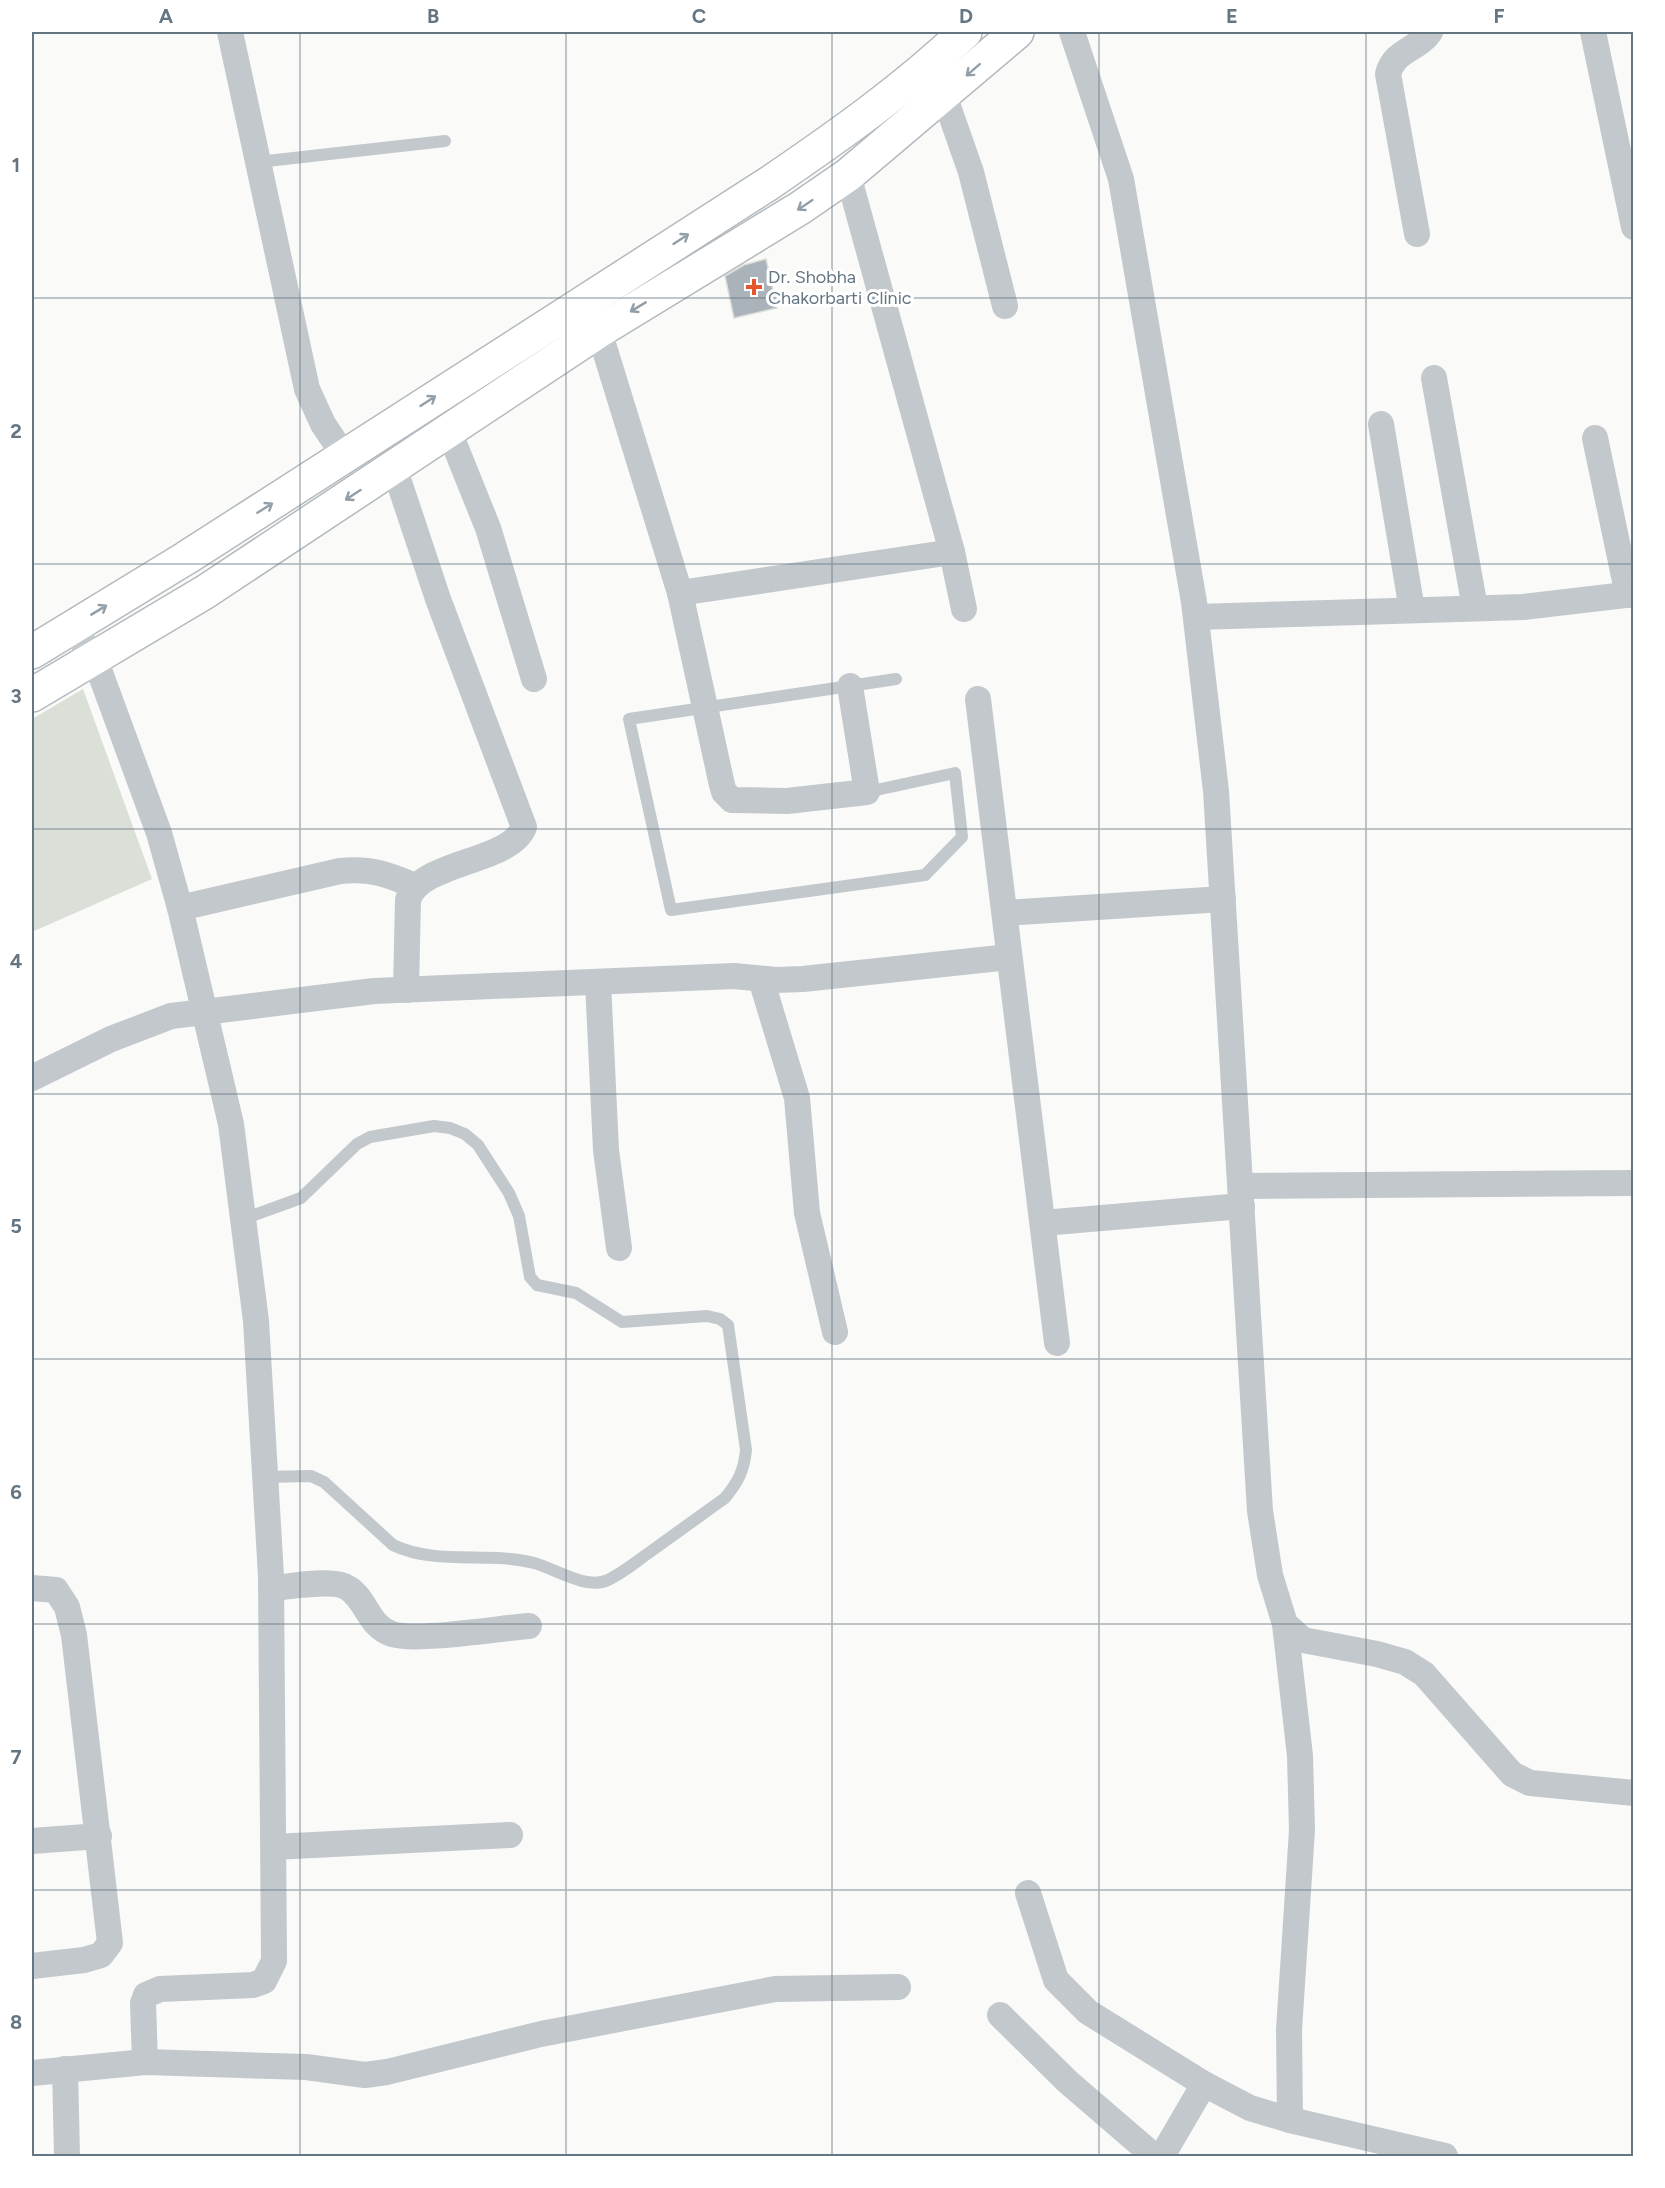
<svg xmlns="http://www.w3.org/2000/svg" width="1665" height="2188" viewBox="0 0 1665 2188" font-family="Figtree,sans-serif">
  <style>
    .green { fill: #dadfd7 }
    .building { fill: #aab3b9; stroke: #dcdcda; stroke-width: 1.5 }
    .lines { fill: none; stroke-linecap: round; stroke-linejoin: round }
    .secondary-casing { stroke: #b3babf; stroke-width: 36 }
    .service { stroke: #c3c8cc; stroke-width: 12 }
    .minor { stroke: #c3c8cc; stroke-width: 26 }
    .secondary { stroke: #fff; stroke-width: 33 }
    .oneway { stroke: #939fa8 }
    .grid { fill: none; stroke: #657683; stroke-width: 1.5; stroke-opacity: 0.55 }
    .poi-dot { fill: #e4572e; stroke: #fff; stroke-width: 2 }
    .labels { text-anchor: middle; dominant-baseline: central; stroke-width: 6; stroke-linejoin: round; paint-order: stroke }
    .poi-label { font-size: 18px; fill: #657683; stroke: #fff; text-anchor: start }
    .neatline { fill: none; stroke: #657683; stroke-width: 2 }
    .grid-label { font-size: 20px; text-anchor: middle; font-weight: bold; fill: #657683 }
  </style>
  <rect width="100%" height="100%" fill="#fafaf8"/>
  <!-- green -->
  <polygon class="green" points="83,689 152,879 32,932 32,719"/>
  <!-- building -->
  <polygon class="building" points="766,259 777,308 734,318 725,276 744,265"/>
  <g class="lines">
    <!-- secondary casing -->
    <g class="secondary-casing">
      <g id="secondary">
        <path d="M32 652 186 558 768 184C837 137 905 89 965 32"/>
        <polyline points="32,695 205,592 599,331 800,208 848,175 1017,32"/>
      </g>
    </g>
    <!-- service -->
    <g class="service">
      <polyline points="258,162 445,141"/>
      <polyline points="867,792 955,773 962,837 925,875 671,910 629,719 896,679"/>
      <path d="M243 1219 301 1198 357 1144 370 1137 434 1126 450 1128 465 1134 478 1145 509 1193 519 1216 530 1277 537 1285 576 1293 622 1322 707 1316 720 1319 728 1325 746 1450C744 1471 738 1482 725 1498 700 1516 675 1534 650 1552 637 1561 623 1573 608 1580 586 1590 556 1569 534 1563 488 1551 437 1566 393 1545L324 1482 311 1476 265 1477"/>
    </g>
    <!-- minor -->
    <g class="minor">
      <polyline points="230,32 307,389 323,424 345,457"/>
      <polyline points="1072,32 1121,179 1194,602 1216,791 1260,1511 1270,1575 1285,1624 1303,1640 1377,1654 1405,1662 1424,1674 1512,1774 1530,1783 1634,1793"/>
      <polyline points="1593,32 1634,227"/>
      <polyline points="944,95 971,172 1005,306"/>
      <polyline points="848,175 952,552 964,609"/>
      <path d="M1417 234 1388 74C1394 50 1418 50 1430 32"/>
      <polyline points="590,316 599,331 680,593 722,785 724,792 732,800 787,801 867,792 850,686"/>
      <polyline points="1434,378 1475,608"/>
      <polyline points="1381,424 1412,610"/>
      <polyline points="449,431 488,528 534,679"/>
      <polyline points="1595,438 1628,595"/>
      <path d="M394 467 438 599 524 827C510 863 420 861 408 900L406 990"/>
      <polyline points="680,593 952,552"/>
      <polyline points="1196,617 1523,607 1634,594"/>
      <polyline points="72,627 95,659 159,833 180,908 231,1124 256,1321 271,1576 274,1961 264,1981 253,1985 160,1989 146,1995 143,2003 145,2062"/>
      <polyline points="978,699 1057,1343"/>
      <path d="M180 908 340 871C371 868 387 874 415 886"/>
      <polyline points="1005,913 1223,899"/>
      <polyline points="761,979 797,1098 807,1213 835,1332"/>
      <polyline points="598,982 606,1150 619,1248"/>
      <polyline points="32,1078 111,1039 171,1016 374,991 734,976 776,980 803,979 1009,957"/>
      <polyline points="1241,1186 1634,1183"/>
      <polyline points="1043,1223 1242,1206"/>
      <polyline points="32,1588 56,1590 67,1607 74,1635 110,1943 101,1955 84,1960 32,1966"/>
      <path d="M271 1588C289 1587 334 1578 348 1588 367 1600 368 1626 392 1634 415 1642 500 1628 529 1626"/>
      <polyline points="1285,1624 1300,1756 1302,1830 1289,2030 1290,2120"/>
      <polyline points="32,1841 99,1836"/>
      <polyline points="274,1847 510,1835"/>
      <polyline points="1028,1893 1056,1980 1088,2012 1204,2084 1250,2108 1290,2120 1445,2156"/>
      <polyline points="1000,2015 1068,2082 1154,2156"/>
      <polyline points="65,2069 67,2156"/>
      <polyline points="32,2073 145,2062 306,2067 365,2075 387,2072 541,2034 775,1989 898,1987"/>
      <polyline points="1162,2156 1204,2084"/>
    </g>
    <!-- secondary -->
    <use href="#secondary" class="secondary"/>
  </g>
  <!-- one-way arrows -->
  <defs><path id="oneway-shaft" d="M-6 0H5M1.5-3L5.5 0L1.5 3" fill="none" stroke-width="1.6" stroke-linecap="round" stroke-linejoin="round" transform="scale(1.5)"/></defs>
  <g class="oneway">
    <use href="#oneway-shaft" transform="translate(973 70) rotate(139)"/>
    <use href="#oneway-shaft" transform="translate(805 205) rotate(146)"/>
    <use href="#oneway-shaft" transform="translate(681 239) rotate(-33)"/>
    <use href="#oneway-shaft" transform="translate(638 307) rotate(149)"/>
    <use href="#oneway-shaft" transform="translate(428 401) rotate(-33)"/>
    <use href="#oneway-shaft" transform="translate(353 495) rotate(147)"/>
    <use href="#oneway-shaft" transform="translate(265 508) rotate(-32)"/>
    <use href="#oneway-shaft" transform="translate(99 610) rotate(-31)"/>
  </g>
  <!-- grid -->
  <path class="grid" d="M300 32V2156M566 32V2156M832 32V2156M1099 32V2156M1366 32V2156M32 298H1634M32 564H1634M32 829H1634M32 1094H1634M32 1359H1634M32 1624H1634M32 1890H1634"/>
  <!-- markers -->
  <path class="poi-dot" d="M751 278h6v6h6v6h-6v6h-6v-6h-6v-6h6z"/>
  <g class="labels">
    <!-- poi labels -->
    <g class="poi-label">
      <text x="768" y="277">Dr. Shobha<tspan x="768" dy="21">Chakorbarti Clinic</tspan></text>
    </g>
  </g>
  <!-- border -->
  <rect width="1665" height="2188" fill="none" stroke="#ffffff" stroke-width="66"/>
  <rect x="33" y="33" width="1599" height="2122" class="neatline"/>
  <g class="grid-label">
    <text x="166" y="23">A</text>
    <text x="433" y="23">B</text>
    <text x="699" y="23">C</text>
    <text x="966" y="23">D</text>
    <text x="1232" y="23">E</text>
    <text x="1499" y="23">F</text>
    <text x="16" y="172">1</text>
    <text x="16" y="438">2</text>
    <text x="16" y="703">3</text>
    <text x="16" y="968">4</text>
    <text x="16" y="1233">5</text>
    <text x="16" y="1499">6</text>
    <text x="16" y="1764">7</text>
    <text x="16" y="2029">8</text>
  </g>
</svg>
